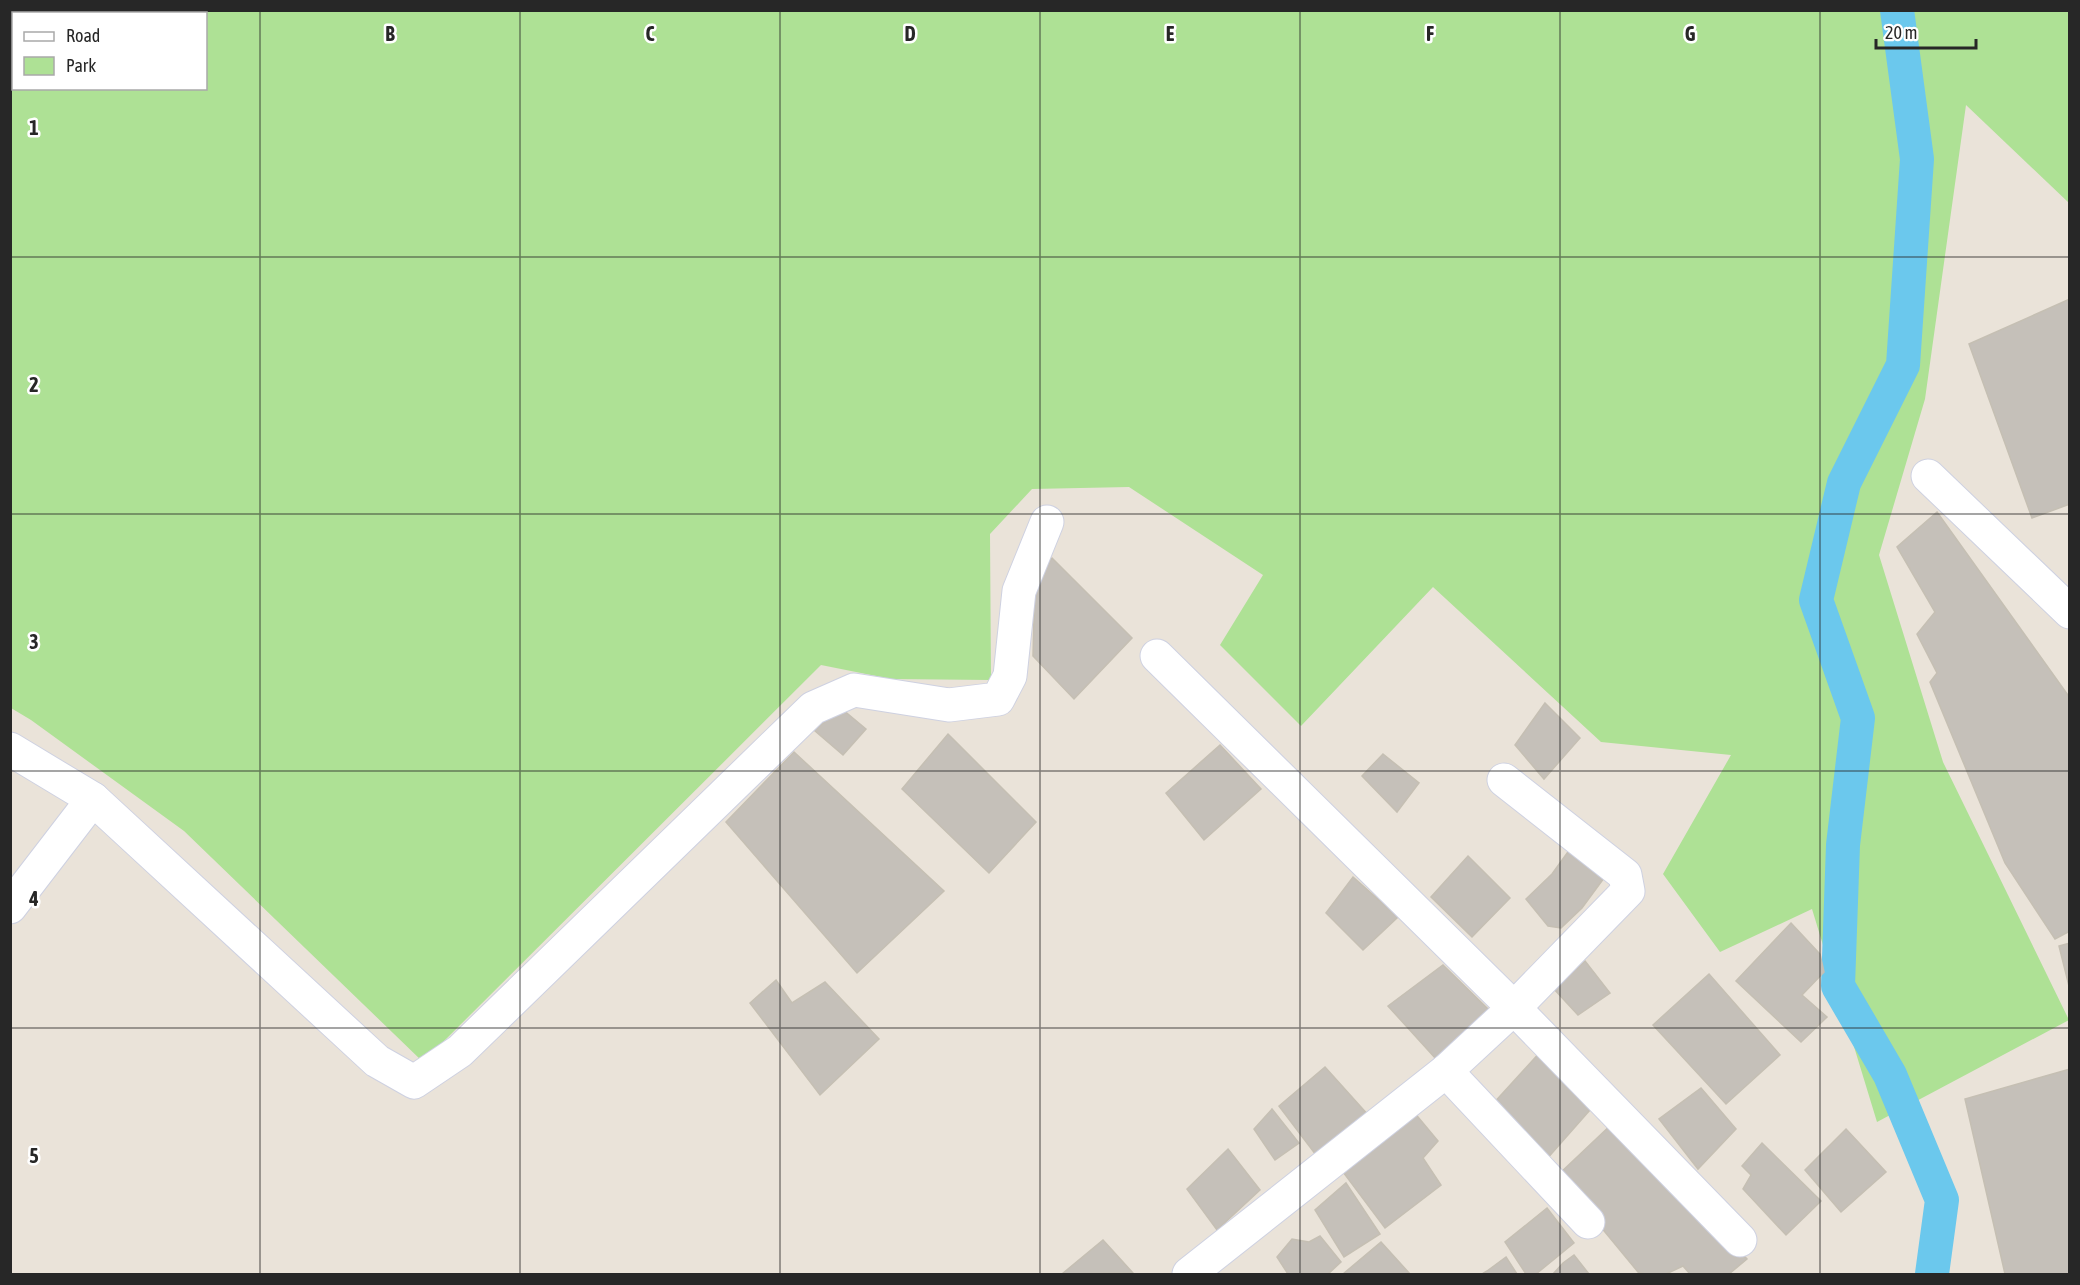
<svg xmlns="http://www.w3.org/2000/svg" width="2080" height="1285" viewBox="0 0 2080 1285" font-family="'Asap Condensed',sans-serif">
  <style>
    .green { fill: #aee195; fill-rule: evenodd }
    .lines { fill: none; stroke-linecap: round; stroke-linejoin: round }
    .canal { stroke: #6bc8ed; stroke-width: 34 }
    .building { fill: #c5c0b9; stroke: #c5bfb3; stroke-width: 1.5 }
    .minor-casing { stroke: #ced1e1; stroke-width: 35 }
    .minor { stroke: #fff; stroke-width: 33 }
    .grid { fill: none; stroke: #272727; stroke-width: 1.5; stroke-opacity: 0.55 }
    .grid-label { font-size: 20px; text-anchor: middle; font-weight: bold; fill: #272727; stroke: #fff; stroke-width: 5; stroke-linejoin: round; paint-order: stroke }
  </style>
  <rect width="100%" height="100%" fill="#eae3d9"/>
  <!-- green -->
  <path class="green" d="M11 11H2069V203L1966 105 1925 399 1879 555 1943 762 2069 1020 1877 1122 1812 909 1720 952 1663 874 1731 755 1601 742 1433 587 1301 726 1220 645 1263 575 1129 487 1032 489 990 534 991 680 891 679 821 665 423 1062 184 831 31 720 11 708ZM14 14H206V88H14Z"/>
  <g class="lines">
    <!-- canal -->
    <polyline class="canal" points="1897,10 1917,159 1903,365 1844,483 1816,600 1858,718 1843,845 1838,986 1890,1075 1942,1200 1932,1274"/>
  </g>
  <!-- building -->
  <g class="building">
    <polygon points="2070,299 2070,504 2032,518 1969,344"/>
    <polygon points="1937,512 2070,698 2070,931 2055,939 2005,863 1930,682 1937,673 1917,634 1935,612 1897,547"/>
    <polygon points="1052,558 1132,638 1074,699 1033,656 1035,577"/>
    <polygon points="1545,703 1580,738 1544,779 1515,745"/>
    <polygon points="842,709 866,729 843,755 814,730"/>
    <polygon points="948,734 1036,822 989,873 902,789"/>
    <polygon points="1220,745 1261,789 1204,840 1166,793"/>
    <polygon points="794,752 944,891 857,973 726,822"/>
    <polygon points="1383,754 1419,783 1397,812 1362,776"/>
    <polygon points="1573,845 1604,878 1582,908 1561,928 1548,926 1526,899 1552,874"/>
    <polygon points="1468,856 1510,898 1472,937 1431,897"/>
    <polygon points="1353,877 1398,917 1363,950 1326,913"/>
    <polygon points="1791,923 1820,954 1824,972 1802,995 1827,1017 1801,1042 1736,981"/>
    <polygon points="2070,943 2070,990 2059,946"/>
    <polygon points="1585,961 1610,993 1578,1015 1554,989"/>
    <polygon points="1443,965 1488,1009 1436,1059 1388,1006"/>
    <polygon points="1709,974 1780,1055 1726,1104 1653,1025"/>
    <polygon points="776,980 792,1003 825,982 879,1039 820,1095 750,1003"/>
    <polygon points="1542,1050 1597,1102 1546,1160 1491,1106"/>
    <polygon points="1325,1067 1369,1116 1316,1155 1279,1106"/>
    <polygon points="2070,1069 2070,1274 2005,1274 1965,1099"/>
    <polygon points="1701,1088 1736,1129 1698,1169 1659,1119"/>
    <polygon points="1272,1109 1299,1143 1275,1160 1254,1129"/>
    <polygon points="1413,1111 1438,1141 1423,1158 1441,1185 1385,1228 1340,1168"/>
    <polygon points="1614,1122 1747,1259 1729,1274 1690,1274 1683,1266 1666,1274 1645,1274 1638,1272 1558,1175"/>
    <polygon points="1846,1129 1886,1172 1841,1212 1805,1170"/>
    <polygon points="1762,1143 1821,1201 1786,1235 1743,1189 1751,1175 1742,1166"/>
    <polygon points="1228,1149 1260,1190 1217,1230 1187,1189"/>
    <polygon points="1346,1183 1380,1234 1344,1257 1315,1210"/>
    <polygon points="1547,1208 1574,1243 1536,1274 1526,1274 1505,1242"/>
    <polygon points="1320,1236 1341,1262 1328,1274 1288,1274 1277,1257 1292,1239 1309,1242"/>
    <polygon points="1103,1240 1133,1273 1062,1274"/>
    <polygon points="1381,1242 1410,1274 1343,1274"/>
    <polygon points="1574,1255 1589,1274 1553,1274 1563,1263"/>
    <polygon points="1506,1257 1517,1274 1482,1274 1487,1271"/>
  </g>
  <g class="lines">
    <!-- minor casing -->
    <g class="minor-casing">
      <g id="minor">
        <polyline points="1928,476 2070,612"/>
        <polyline points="1157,656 1514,1008 1740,1240"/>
        <polyline points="10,749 93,799"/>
        <polyline points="10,907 93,799 377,1061 414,1082 460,1051 813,708 854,690 949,705 998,699 1010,676 1019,591 1047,522"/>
        <polyline points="1446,1071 1588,1222"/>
        <polyline points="1189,1274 1446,1071 1514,1008 1628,891 1625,875 1504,780"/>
      </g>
    </g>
    <!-- minor -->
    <use href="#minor" class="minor"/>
  </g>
  <!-- grid -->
  <path class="grid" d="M260 10V1274M520 10V1274M780 10V1274M1040 10V1274M1300 10V1274M1560 10V1274M1820 10V1274M10 257H2070M10 514H2070M10 771H2070M10 1028H2070"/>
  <g class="grid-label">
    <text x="390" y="41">B</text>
    <text x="650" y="41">C</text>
    <text x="910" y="41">D</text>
    <text x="1170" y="41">E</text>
    <text x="1430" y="41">F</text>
    <text x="1690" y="41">G</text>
    <text x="34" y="135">1</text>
    <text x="34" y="392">2</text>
    <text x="34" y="649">3</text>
    <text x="34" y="906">4</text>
    <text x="34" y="1163">5</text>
  </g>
  <!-- border -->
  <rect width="2080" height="1285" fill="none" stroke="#272727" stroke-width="24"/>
  <!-- legend -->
  <rect x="12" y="12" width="195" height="78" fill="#ffffff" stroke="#a9a9a9" stroke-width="1.5"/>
  <rect x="24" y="32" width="30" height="9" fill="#ffffff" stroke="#a9a9a9" stroke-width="1.5"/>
  <text x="66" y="42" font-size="18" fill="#272727">Road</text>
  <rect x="24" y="57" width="30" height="18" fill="#aee195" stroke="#a9a9a9" stroke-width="1.5"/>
  <text x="66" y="72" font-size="18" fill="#272727">Park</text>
  <!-- scale -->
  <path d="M1876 39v9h100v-9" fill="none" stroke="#272727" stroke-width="3"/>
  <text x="1885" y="39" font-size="18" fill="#272727" stroke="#ffffff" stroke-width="4.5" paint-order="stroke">20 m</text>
</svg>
